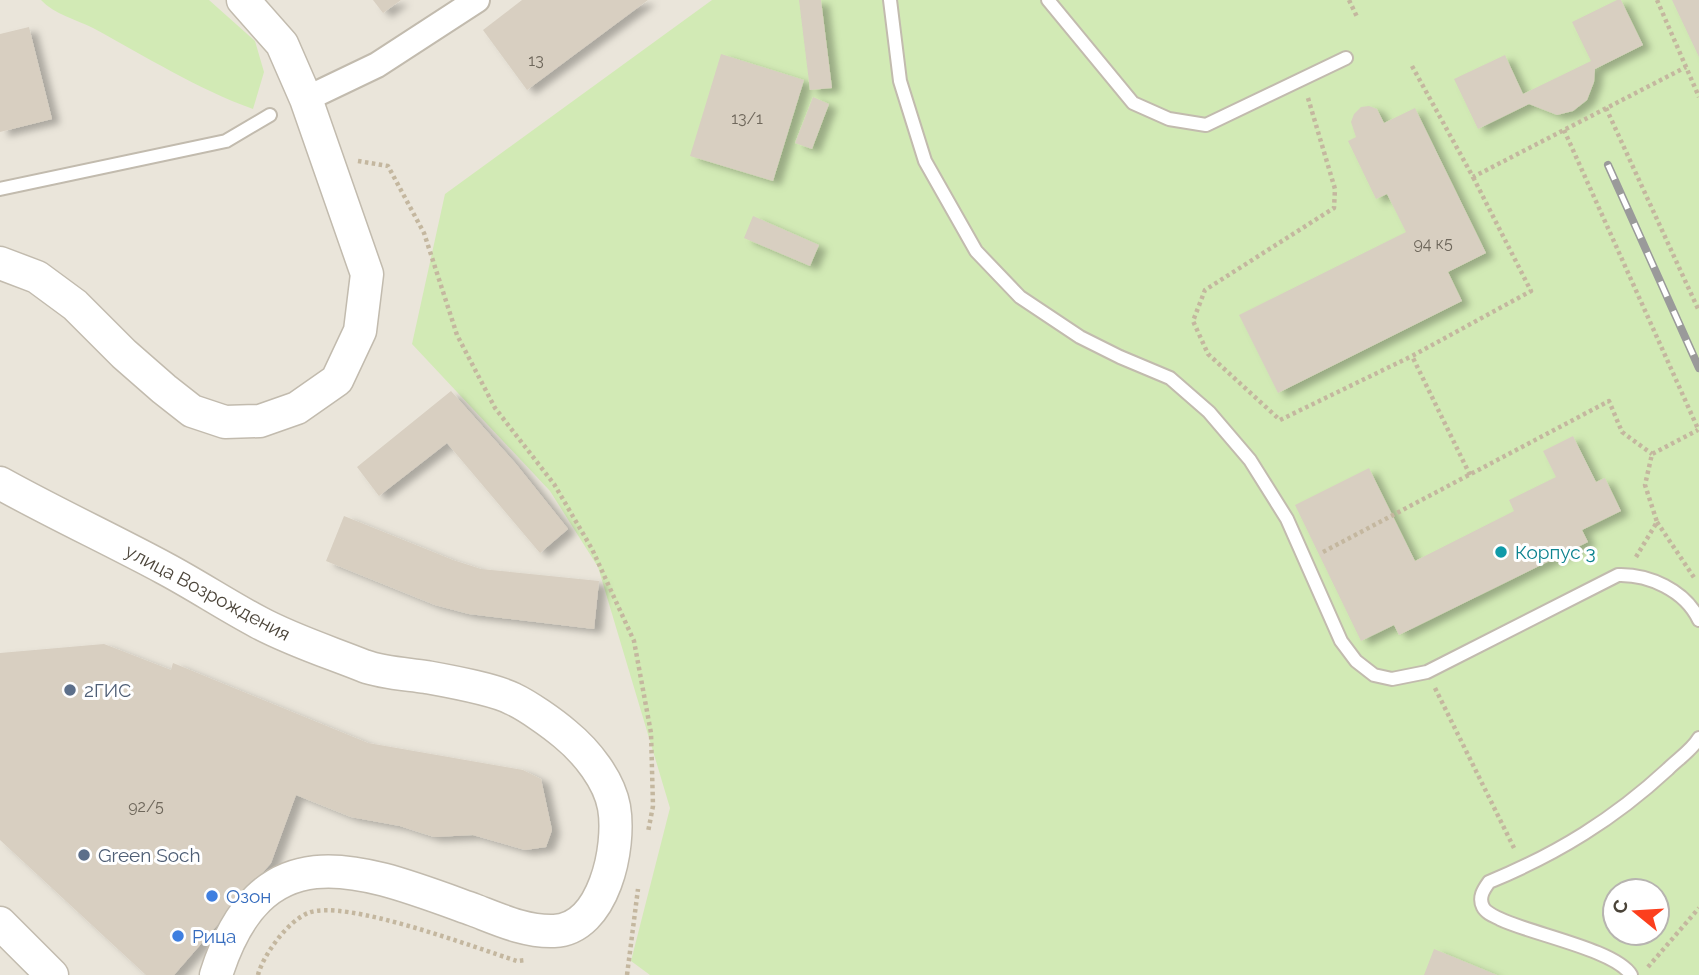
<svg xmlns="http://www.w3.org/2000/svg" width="1699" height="975" viewBox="0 0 1699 975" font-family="Raleway,sans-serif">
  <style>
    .residential { fill: #eae5da; fill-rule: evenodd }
    .green { fill: #d2eab5; fill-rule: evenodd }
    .building { fill: #d8cfc1; filter: url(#shadow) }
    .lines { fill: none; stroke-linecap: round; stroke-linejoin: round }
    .service-casing { stroke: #c2bbae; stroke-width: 16 }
    .minor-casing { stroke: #c2bbae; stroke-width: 28 }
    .tertiary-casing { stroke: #c2bbae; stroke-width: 35 }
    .path { stroke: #c4b79f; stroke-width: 4.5; stroke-dasharray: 3.5 3.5; stroke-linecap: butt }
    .service { stroke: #fff; stroke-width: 12 }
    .minor { stroke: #fff; stroke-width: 24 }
    .tertiary { stroke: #fff; stroke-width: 32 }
    .rail-casing { stroke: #9a9a9a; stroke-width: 8 }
    .rail { stroke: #fff; stroke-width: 5; stroke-dasharray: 16; stroke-linecap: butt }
    .culture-dot { fill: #0f9aa8; stroke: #fff; stroke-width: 2.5 }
    .service-dot { fill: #5c6f8a; stroke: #fff; stroke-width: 2.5 }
    .shop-dot { fill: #3f7fe0; stroke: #fff; stroke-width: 2.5 }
    .labels { text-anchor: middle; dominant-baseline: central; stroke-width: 6; stroke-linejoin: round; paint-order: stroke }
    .number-label { font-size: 16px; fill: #6e675b }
    .culture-label { font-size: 19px; fill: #0d838f; stroke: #fff; text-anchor: start }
    .street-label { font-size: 19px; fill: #4b4439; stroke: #fff }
    .service-label { font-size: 19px; fill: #4e5e75; stroke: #fff; text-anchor: start }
    .shop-label { font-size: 19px; fill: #366cbe; stroke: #fff; text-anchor: start }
  </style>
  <defs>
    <filter id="shadow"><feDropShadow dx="8" dy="4.5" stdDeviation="3.5" flood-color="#0004"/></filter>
  </defs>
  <rect width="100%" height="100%" fill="#f6f3ec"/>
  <!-- residential -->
  <path class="residential" d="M0 0H1699V975H0ZM1615 891H1657V933H1615Z"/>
  <!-- green -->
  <g class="green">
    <path d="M41 0H209L255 41 264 72 253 109C197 89 145 56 93 28 77 20 54 14 41 0Z"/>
    <path d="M712 0H1699V975H650L631 961 670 808 598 567 550 491 412 344 445 194ZM1615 891H1657V933H1615Z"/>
  </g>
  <!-- building -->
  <g class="building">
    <polygon points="373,0 401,0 383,13"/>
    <polygon points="522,0 648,0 527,90 483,30"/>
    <polygon points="799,0 821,0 832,88 810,90"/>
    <polygon points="1617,0 1621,0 1643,45 1595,69 1594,82 1587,100 1573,111 1557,115 1529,104 1478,129 1454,79 1505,55 1523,94 1591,61 1572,22"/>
    <polygon points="1672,0 1699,0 1699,57"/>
    <polygon points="29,27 52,119 0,132 0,34"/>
    <polygon points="721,54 804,80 773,181 690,156"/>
    <polygon points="813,97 829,104 812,149 795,143"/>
    <polygon points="1369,106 1377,109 1384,123 1415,108 1486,253 1448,272 1462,301 1278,393 1239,315 1406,232 1387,194 1376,199 1348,141 1356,137 1351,122 1354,114 1361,107"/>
    <polygon points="753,216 819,245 810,266 744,238"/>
    <polygon points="451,391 516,464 568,529 540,553 447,443 379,496 357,467"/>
    <polygon points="1573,436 1596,482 1605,478 1621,511 1582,530 1588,542 1399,635 1394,625 1361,641 1295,505 1369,468 1415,561 1514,511 1509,500 1556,477 1543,451"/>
    <polygon points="344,516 453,560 481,569 599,581 594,629 469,614 435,605 326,561"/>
    <polygon points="104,644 171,670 173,663 368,743 523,770 541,779 552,830 546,847 525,850 473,835 434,837 400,826 351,817 296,795 271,863 174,975 146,975 0,840 0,653"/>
    <polygon points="1434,949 1497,975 1424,975"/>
  </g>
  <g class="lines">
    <!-- service casing -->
    <g class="service-casing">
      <g id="service">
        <path d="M890 0 900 81 925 161 976 251 1020 297 1080 337 1120 357 1170 378 1209 412 1250 460 1287 519 1341 641 1356 661 1374 675 1392 679 1427 672 1618 575C1648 574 1685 590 1699 620"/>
        <polyline points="1048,0 1133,103 1169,119 1206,125 1346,58"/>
        <polyline points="0,189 226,141 270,115"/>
        <path d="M1631 975C1616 950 1531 934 1500 919 1494 916 1486 913 1483 907 1478 897 1484 889 1489 882 1557 854 1614 819 1668 769 1678 759 1692 750 1699 738"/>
      </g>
    </g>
    <!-- minor casing -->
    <g class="minor-casing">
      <polyline id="minor" points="306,99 377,65 477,0"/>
    </g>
    <!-- tertiary casing -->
    <g class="tertiary-casing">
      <g id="tertiary">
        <polyline points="0,263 37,277 75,305 124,354 164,389 192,411 225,422 260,421 297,408 337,380 360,331 367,274 306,99 282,44 243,0"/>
        <path d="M0 483C54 513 110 539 164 568 196 585 226 605 258 622 291 640 329 652 364 666 383 673 406 674 426 677 448 681 494 689 513 699 528 706 552 723 565 734 587 752 609 780 614 807 621 847 604 929 554 931 526 932 500 920 474 910 363 870 263 826 216 975"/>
        <polyline points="0,923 52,975"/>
      </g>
    </g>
    <!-- path -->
    <g class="path">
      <polyline points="1349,0 1358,19"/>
      <polyline points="1657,0 1699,97"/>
      <polyline points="1412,66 1473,177 1686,67"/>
      <polyline points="1308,98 1335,189 1334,208 1205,290 1193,321 1208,354 1280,420 1412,356"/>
      <polyline points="1606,108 1699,311"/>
      <polyline points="1564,130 1699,431"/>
      <polyline points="358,161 388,166 424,233 457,335 495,408 554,484 592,549 634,641 651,733 653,806 648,832"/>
      <polyline points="1470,475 1412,356 1531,291 1473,177"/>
      <polyline points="1657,522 1695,579"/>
      <polyline points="1323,552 1609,401 1622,432 1652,454"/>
      <polyline points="1636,557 1657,522 1645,485 1652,454 1698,430"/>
      <polyline points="1435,688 1515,850"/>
      <polyline points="1648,967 1699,908"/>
      <path d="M258 975C263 955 288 921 308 913 344 898 476 948 517 961L526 960"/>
      <polyline points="627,975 638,889"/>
    </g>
    <!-- service -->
    <use href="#service" class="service"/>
    <!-- minor -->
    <use href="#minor" class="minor"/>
    <!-- tertiary -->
    <use href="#tertiary" class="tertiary"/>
    <!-- rail casing -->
    <g class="rail-casing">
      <polyline id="rail" points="1608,165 1699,368"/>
    </g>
    <!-- rail -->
    <use href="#rail" class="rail"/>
  </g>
  <!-- markers -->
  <circle class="culture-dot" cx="1501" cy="552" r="7"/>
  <g class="service-dot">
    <circle cx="70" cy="690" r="7"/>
    <circle cx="84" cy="855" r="7"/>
  </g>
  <g class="shop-dot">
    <circle cx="212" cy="896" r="7"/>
    <circle cx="178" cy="936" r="7"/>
  </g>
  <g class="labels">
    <!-- number labels -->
    <g class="number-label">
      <text x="536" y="60">13</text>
      <text x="747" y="118">13/1</text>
      <text x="1433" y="243">94 к5</text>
      <text x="146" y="806">92/5</text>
    </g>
    <!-- culture labels -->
    <g class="culture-label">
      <text x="1515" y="552">Корпус 3</text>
    </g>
    <!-- street labels -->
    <g class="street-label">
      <text transform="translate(208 592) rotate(28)">улица Возрождения</text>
    </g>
    <!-- service labels -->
    <g class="service-label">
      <text x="84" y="690">2ГИС</text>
      <text x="98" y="855">Green Soch</text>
    </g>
    <!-- shop labels -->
    <g class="shop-label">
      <text x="226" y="896">Озон</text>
      <text x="192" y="936">Рица</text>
    </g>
  </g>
  <!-- north arrow -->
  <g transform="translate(1636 912) rotate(288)"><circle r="33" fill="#ffffff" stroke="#b7b4b0" stroke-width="2"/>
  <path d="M0-5L12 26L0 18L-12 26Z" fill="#fc3f1d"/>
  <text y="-10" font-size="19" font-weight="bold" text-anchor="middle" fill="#4b4439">С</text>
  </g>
</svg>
